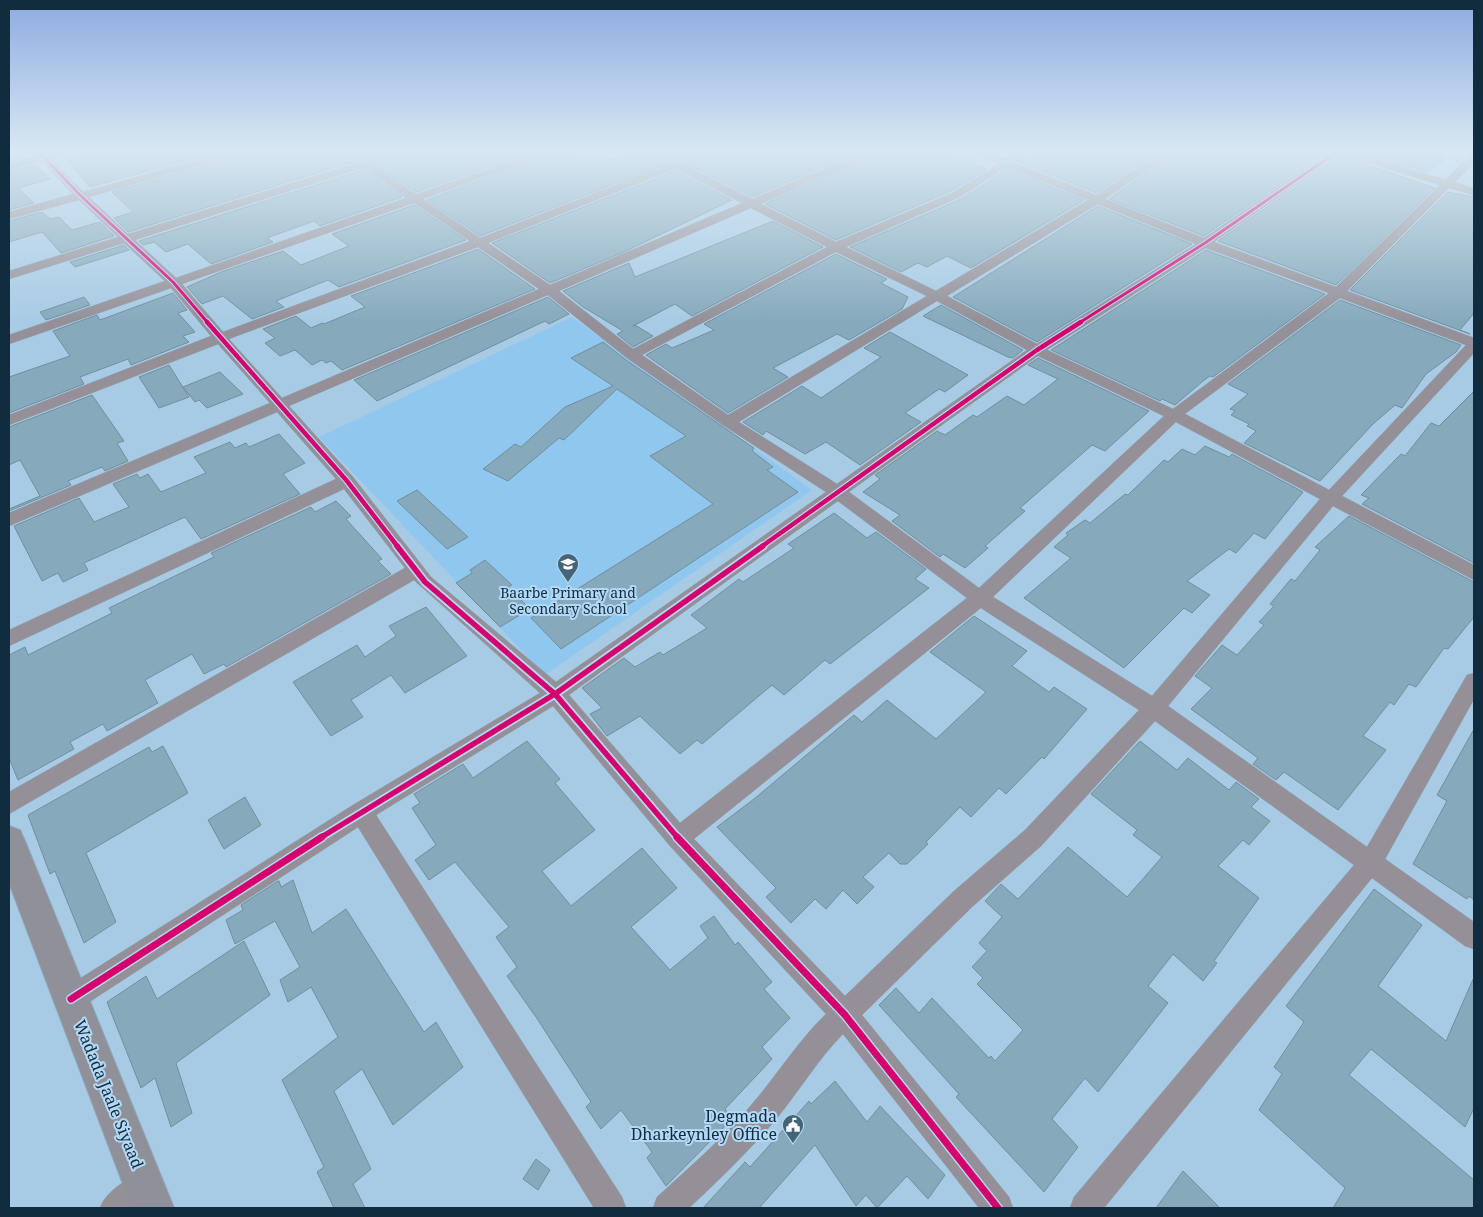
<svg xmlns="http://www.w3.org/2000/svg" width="1483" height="1217" viewBox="0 0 1483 1217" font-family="'Noto Serif',serif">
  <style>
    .built { fill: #90c7ef }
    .building { fill: #86aabc; stroke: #718e9e }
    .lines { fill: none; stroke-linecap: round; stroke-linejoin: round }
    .street-casing { stroke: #8faabf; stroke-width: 1 }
    .secondary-casing { stroke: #8faabf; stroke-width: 2 }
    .street { fill: #959097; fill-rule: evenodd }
    .secondary { fill: #909099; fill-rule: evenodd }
    .cycleway-far3-casing { stroke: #b4d9f6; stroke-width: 5 }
    .cycleway-far2-casing { stroke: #b4d9f6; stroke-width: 7 }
    .cycleway-far1-casing { stroke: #b4d9f6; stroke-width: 9 }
    .cycleway-casing { stroke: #b4d9f6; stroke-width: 10 }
    .cycleway-far3 { stroke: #d6006c; stroke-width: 3 }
    .cycleway-far2 { stroke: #d6006c; stroke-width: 4.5 }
    .cycleway-far1 { stroke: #d6006c; stroke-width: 5.5 }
    .cycleway { stroke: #d6006c; stroke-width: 7 }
    .labels { text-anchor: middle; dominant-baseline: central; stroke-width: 4; stroke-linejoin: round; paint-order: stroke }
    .poi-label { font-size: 14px; fill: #112c3e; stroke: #b4d9f6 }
    .near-street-label { font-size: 16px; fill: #112c3e; stroke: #b4d9f6 }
    .near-poi-label { font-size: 16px; fill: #112c3e; stroke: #b4d9f6; text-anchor: end }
  </style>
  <rect width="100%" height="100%" fill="#a8cbe5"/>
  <!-- built -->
  <polygon class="built" points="572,317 812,490 545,675 319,437"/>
  <!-- building -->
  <g class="building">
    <polygon points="92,151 221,151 90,187 66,158"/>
    <polygon points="246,151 338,151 352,162 128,232 114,218 133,212 112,192 244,155"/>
    <polygon points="355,151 391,151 366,158"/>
    <polygon points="414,151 536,151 416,192 377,166"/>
    <polygon points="558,151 569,151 595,165 633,151 641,151 663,165 480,236 427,200"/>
    <polygon points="660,151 698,151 676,159"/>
    <polygon points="719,151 861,151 752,197 689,165"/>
    <polygon points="882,151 936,151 987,169 951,191 836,240 765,204"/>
    <polygon points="1038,151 1160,151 1096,193 1019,162"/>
    <polygon points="1177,151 1328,151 1204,236 1109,199"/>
    <polygon points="1359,151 1449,151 1440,159 1444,160 1427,172"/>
    <polygon points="1341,156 1435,188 1336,285 1218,241"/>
    <polygon points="35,165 50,179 18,188 34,203 9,210 9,172"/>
    <polygon points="1007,169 1084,200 971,268 947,256 927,267 918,263 901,272 850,247 961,199"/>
    <polygon points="363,170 402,197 320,226 314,221 267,238 273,242 211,264 188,244 166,252 154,242 143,245 139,241"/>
    <polygon points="675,171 732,200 624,252 550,283 492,243"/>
    <polygon points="1448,192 1474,197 1474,313 1460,330 1470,334 1350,290"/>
    <polygon points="414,205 466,240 339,287 328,280 276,301 284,307 252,319 223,296 202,304 187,287 221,272 283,251 301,265 349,246 332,234"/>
    <polygon points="1098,206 1192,244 1037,342 953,297"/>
    <polygon points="42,212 50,219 59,217 72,230 100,222 114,236 61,253 42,232 9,242 9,221"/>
    <polygon points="773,221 823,247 692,316 675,304 633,326 635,325 653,336 633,347 617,334 623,331 583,307 563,291 629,263 635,277"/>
    <polygon points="124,245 129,250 75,267 70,262"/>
    <polygon points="478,249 535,289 342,370 331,361 326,363 322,360 312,365 295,350 280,356 265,343 275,338 263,329 296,316 311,328 322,323 324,324 365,307 351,296"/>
    <polygon points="1206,250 1325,294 1213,377 1210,376 1203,381 1175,405 1162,399 1160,401 1051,350"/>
    <polygon points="836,254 887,279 881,283 908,297 902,309 849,340 837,334 773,368 788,377 728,413 646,355 666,344 672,348 714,330 704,324"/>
    <polygon points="173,293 187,310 178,313 195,332 183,336 189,342 131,365 128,359 80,377 84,384 9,413 9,377 70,356 53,331 97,315 100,320"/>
    <polygon points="84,297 90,305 46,320 40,312"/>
    <polygon points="548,297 569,314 549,324 545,321 377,401 354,380"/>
    <polygon points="1340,300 1461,345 1456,352 1426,374 1402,408 1395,405 1373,424 1320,481 1244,443 1256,431 1247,426 1249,424 1231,415 1235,411 1230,409 1248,394 1228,384"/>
    <polygon points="941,305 1023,350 1013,358 1008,357 923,316"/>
    <polygon points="890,332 968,375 945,392 939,389 905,413 921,422 860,465 826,442 805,454 766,431 763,435 743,422 802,386 821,398 881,357 864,348"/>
    <polygon points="603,342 626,360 754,448 752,451 773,467 767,470 798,492 561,649 531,618 713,504 650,456 686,436 617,389 564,440 559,438 508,481 483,469 515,444 521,447 565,407 613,386 571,358"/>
    <polygon points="1038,358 1149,411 1105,451 1092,445 1020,508 1025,511 985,546 988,548 965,568 943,554 940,557 892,521 900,515 863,492 880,479 875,475 937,431 945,435 973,415 977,417 1007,396 1024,405 1058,379 1028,365"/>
    <polygon points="169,365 189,397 159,408 139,377"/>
    <polygon points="220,372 243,394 207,408 199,400 195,402 183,387"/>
    <polygon points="1474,391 1474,563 1362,504 1369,498 1361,495 1401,454 1405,456 1431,423 1439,426"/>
    <polygon points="92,395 124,441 117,443 128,461 105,471 102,467 68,481 71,485 9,511 9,509 40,496 20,460 9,465 9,427"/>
    <polygon points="279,434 305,463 283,474 300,494 201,539 185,517 84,563 88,570 63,582 58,573 42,581 14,526 79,498 94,522 129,507 113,484 137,474 140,478 148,474 161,492 206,473 194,457 230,442 235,448 246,443 249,447"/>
    <polygon points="1205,446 1229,457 1232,454 1303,492 1265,539 1254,533 1236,553 1229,549 1187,581 1210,595 1192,613 1184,608 1124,668 1024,598 1071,558 1054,547 1068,535 1066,533 1085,520 1090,523 1125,494 1128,495 1164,460 1168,462 1182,449 1195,455"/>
    <polygon points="417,490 468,537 447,549 397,501"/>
    <polygon points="336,501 351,516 346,519 382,559 378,561 391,574 226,667 224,664 204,674 192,654 145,680 158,703 107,731 103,724 70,742 74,749 18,780 9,758 9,655 25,647 28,655 112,613 109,608 214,557 211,553 311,507 315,512"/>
    <polygon points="834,513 867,538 876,532 926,569 915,579 929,588 830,664 825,660 784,695 772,685 702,744 697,740 680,754 640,716 607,736 590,714 602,708 582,688 624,658 635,667 660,652 663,655 707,628 691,615 739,579 743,582 794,548 788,544"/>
    <polygon points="1349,516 1474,582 1474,617 1448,649 1444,648 1416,687 1409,684 1394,705 1390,702 1363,736 1386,750 1338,810 1284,772 1276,780 1253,764 1258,758 1191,709 1212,688 1195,676 1222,645 1237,655 1264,625 1259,622 1274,606 1270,604 1291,579 1295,581 1320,550 1315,547"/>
    <polygon points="485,560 512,585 508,587 530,609 500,627 456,583 472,573 470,570"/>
    <polygon points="426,607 467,656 405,693 391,675 351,700 363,717 331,736 293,682 357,645 365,657 396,636 389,626"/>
    <polygon points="974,616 1027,651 1012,666 1049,692 1054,687 1087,709 1044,759 1042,757 1006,794 999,788 971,817 960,807 926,842 928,844 907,864 900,864 889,853 863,877 874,887 857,904 843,890 826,909 815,899 791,923 766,897 776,888 717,827 754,799 854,715 862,722 887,700 936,739 986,692 930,652"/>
    <polygon points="1474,729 1474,900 1469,896 1467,899 1413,864 1447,801 1437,795"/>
    <polygon points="527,741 560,779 555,783 595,830 542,871 571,906 642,848 677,888 631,927 670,970 708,938 700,926 714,916 735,945 738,942 772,982 764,989 790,1018 762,1047 772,1059 725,1109 732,1119 666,1186 647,1158 652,1152 621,1110 601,1129 586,1107 591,1102 536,1017 507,976 517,967 496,937 509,927 455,862 429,880 415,860 436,845 412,808 420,803 414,794 463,764 473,778"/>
    <polygon points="1140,741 1177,770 1188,758 1229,790 1236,782 1259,799 1251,807 1270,821 1249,845 1243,840 1218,866 1259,898 1214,961 1217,963 1203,981 1173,954 1148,986 1168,1003 1098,1092 1085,1078 1052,1119 1078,1147 1044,1192 956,1097 959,1094 879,1005 896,988 919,1013 932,998 989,1058 991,1056 995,1061 1023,1030 977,984 983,978 972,967 987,951 979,943 1002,917 985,901 1001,884 1018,899 1068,847 1127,897 1162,857 1133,835 1137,830 1091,794"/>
    <polygon points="163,746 188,793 86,853 116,922 84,943 55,871 50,874 28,815 149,747 152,752"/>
    <polygon points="245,797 261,825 224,849 208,820"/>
    <polygon points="293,880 312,933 346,909 424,1032 436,1022 463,1067 393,1125 362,1069 334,1091 371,1169 353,1184 365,1208 334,1208 317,1172 324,1167 282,1080 338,1037 311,987 288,1002 280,980 300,967 275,921 235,944 226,920 243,910 241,905 278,881 279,881 281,887"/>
    <polygon points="1374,889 1422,925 1378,986 1446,1041 1474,977 1474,1108 1465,1127 1371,1049 1349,1075 1474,1180 1474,1208 1333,1208 1345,1188 1259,1110 1282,1074 1274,1067 1304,1022 1286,1006"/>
    <polygon points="244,941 270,995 176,1063 192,1113 171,1127 155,1078 141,1088 107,1002 146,976 157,999"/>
    <polygon points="835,1081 867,1122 880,1106 945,1175 928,1199 907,1176 877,1208 866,1195 856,1206 815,1145 759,1208 703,1208 745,1162 750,1167 809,1101 811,1104"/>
    <polygon points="536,1159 550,1170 538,1190 523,1179"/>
    <polygon points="1183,1171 1220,1208 1156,1208"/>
  </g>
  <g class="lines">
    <!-- street casing -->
    <g class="street-casing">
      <g id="street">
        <path d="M33 151H44L46 154 73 151 51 159 83 192 228 151H244L243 153 89 197 128 234 356 163 340 151H352L366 160 397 151H412L373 165 416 194 541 151H556L423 199 480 238 667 165 643 151H656L676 161 703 151H717L685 165 752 199 866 151H880L761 204 836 242 952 193 998 164 971 151H985L1006 159 1019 151H1031L1015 163 1096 195 1163 151H1175L1105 199 1204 238 1331 151H1353L1445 180 1470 155 1474 154V163L1455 182 1474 189V195L1449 188 1347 291 1474 338V353L1342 496 1474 565V580L1333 506 1168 706 1367 847 1467 675 1474 673V699L1385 859 1474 922V949L1465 946 1372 878 1104 1208H1070L1074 1197 1354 865 1155 721 1041 846 972 907 862 1015 1009 1197 1013 1208H979L843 1034C818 1059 800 1090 777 1118 750 1150 720 1179 689 1208H653L657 1197C692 1165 728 1134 758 1097 781 1069 800 1039 826 1014L670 846 553 706 376 815 622 1197 626 1208H594L358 827 80 1008 71 1012 62 1008 58 999 62 990 353 805 540 693 414 580 9 814V792L405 568 344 489 9 646V630L336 479 277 412 9 526V513L270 403 218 344 9 425V415L211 336 171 288 9 344V335L165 281 124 243 9 279V271L118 237 79 200 9 219V212L73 194 42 161 9 170V164L37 156ZM1341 154 1440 185 1336 287 1214 242ZM1007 167 1088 200 936 291 846 247 960 197ZM363 168 406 198 176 278 135 240ZM675 169 742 203 550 285 488 243ZM414 203 470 241 223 332 182 284ZM1098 204 1196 244 1037 344 947 296ZM751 208 827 247 633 349 559 291ZM478 247 539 289 282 398 229 339ZM1206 248 1329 293 1173 409 1047 350ZM836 252 927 296 728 415 642 355ZM548 295 627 358 723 425 826 492 556 682 431 577 353 477 289 406ZM1340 298 1466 345 1329 490 1185 414ZM937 301 1027 350 837 484 739 422ZM1038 356 1164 416 979 588 849 492ZM1176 422 1320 499 1152 696 993 597ZM838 501 967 598 680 823 569 695ZM981 608 1139 710 1025 830 954 891 845 996 694 839Z"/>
        <path d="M145 1171 155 1176 160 1186C149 1213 125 1208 100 1208 106 1191 128 1178 145 1171Z"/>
      </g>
    </g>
    <!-- secondary casing -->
    <g class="secondary-casing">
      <polygon id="secondary" points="9,826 20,830 25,841 174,1208 132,1208 9,883"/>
    </g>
    <!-- street -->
    <use href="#street" class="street"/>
    <!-- secondary -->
    <use href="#secondary" class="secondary"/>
    <!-- cycleway-far3 casing -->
    <g class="cycleway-far3-casing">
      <g id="cycleway-far3">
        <polyline points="38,151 81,196 173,282 208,323"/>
        <polyline points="1079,323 1205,243 1338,151"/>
      </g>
    </g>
    <!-- cycleway-far2 casing -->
    <g class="cycleway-far2-casing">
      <g id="cycleway-far2">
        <polyline points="207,322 347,481 398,547"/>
        <polyline points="761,547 1037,350 1081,322"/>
      </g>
    </g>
    <!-- cycleway-far1 casing -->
    <g class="cycleway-far1-casing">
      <g id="cycleway-far1">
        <polyline points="397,546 425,582 555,694 678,838"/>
        <polyline points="320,838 555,694 763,546"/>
      </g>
    </g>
    <!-- cycleway casing -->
    <g class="cycleway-casing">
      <g id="cycleway">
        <polyline points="677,837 845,1015 998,1208"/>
        <polyline points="71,999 322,837"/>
      </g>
    </g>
    <!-- cycleway-far3 -->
    <use href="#cycleway-far3" class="cycleway-far3"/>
    <!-- cycleway-far2 -->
    <use href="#cycleway-far2" class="cycleway-far2"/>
    <!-- cycleway-far1 -->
    <use href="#cycleway-far1" class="cycleway-far1"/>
    <!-- cycleway -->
    <use href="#cycleway" class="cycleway"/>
  </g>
  <!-- sky -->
  <linearGradient id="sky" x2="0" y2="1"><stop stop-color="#8dabe1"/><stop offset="0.47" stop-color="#d8e8f3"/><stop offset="1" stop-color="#d8e8f3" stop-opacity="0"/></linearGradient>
  <rect width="1483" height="321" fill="url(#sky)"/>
  <!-- icons -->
  <defs>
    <g id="school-pin" transform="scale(1.125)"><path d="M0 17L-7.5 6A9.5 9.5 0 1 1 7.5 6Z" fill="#466478" stroke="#b4d9f6"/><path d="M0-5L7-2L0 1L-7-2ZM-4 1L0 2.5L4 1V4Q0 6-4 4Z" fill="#fff"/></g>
    <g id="civic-pin" transform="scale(1.125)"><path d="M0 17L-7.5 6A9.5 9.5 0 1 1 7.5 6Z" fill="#466478" stroke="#b4d9f6"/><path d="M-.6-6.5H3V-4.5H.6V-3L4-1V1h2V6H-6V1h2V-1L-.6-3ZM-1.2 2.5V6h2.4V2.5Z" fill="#fff"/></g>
  </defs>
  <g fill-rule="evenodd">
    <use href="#school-pin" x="568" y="564"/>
    <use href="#civic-pin" x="793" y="1125"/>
  </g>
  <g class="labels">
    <!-- poi labels -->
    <g class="poi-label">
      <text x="568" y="592">Baarbe Primary and<tspan x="568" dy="16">Secondary School</tspan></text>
    </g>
    <!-- near-street labels -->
    <g class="near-street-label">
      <text transform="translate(109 1094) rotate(68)">Wadada Jaale Siyaad</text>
    </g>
    <!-- near-poi labels -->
    <g class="near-poi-label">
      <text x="777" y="1116">Degmada<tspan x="777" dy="18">Dharkeynley Office</tspan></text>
    </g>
  </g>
  <!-- border -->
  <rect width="1483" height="1217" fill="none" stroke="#112c3e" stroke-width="20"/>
</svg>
